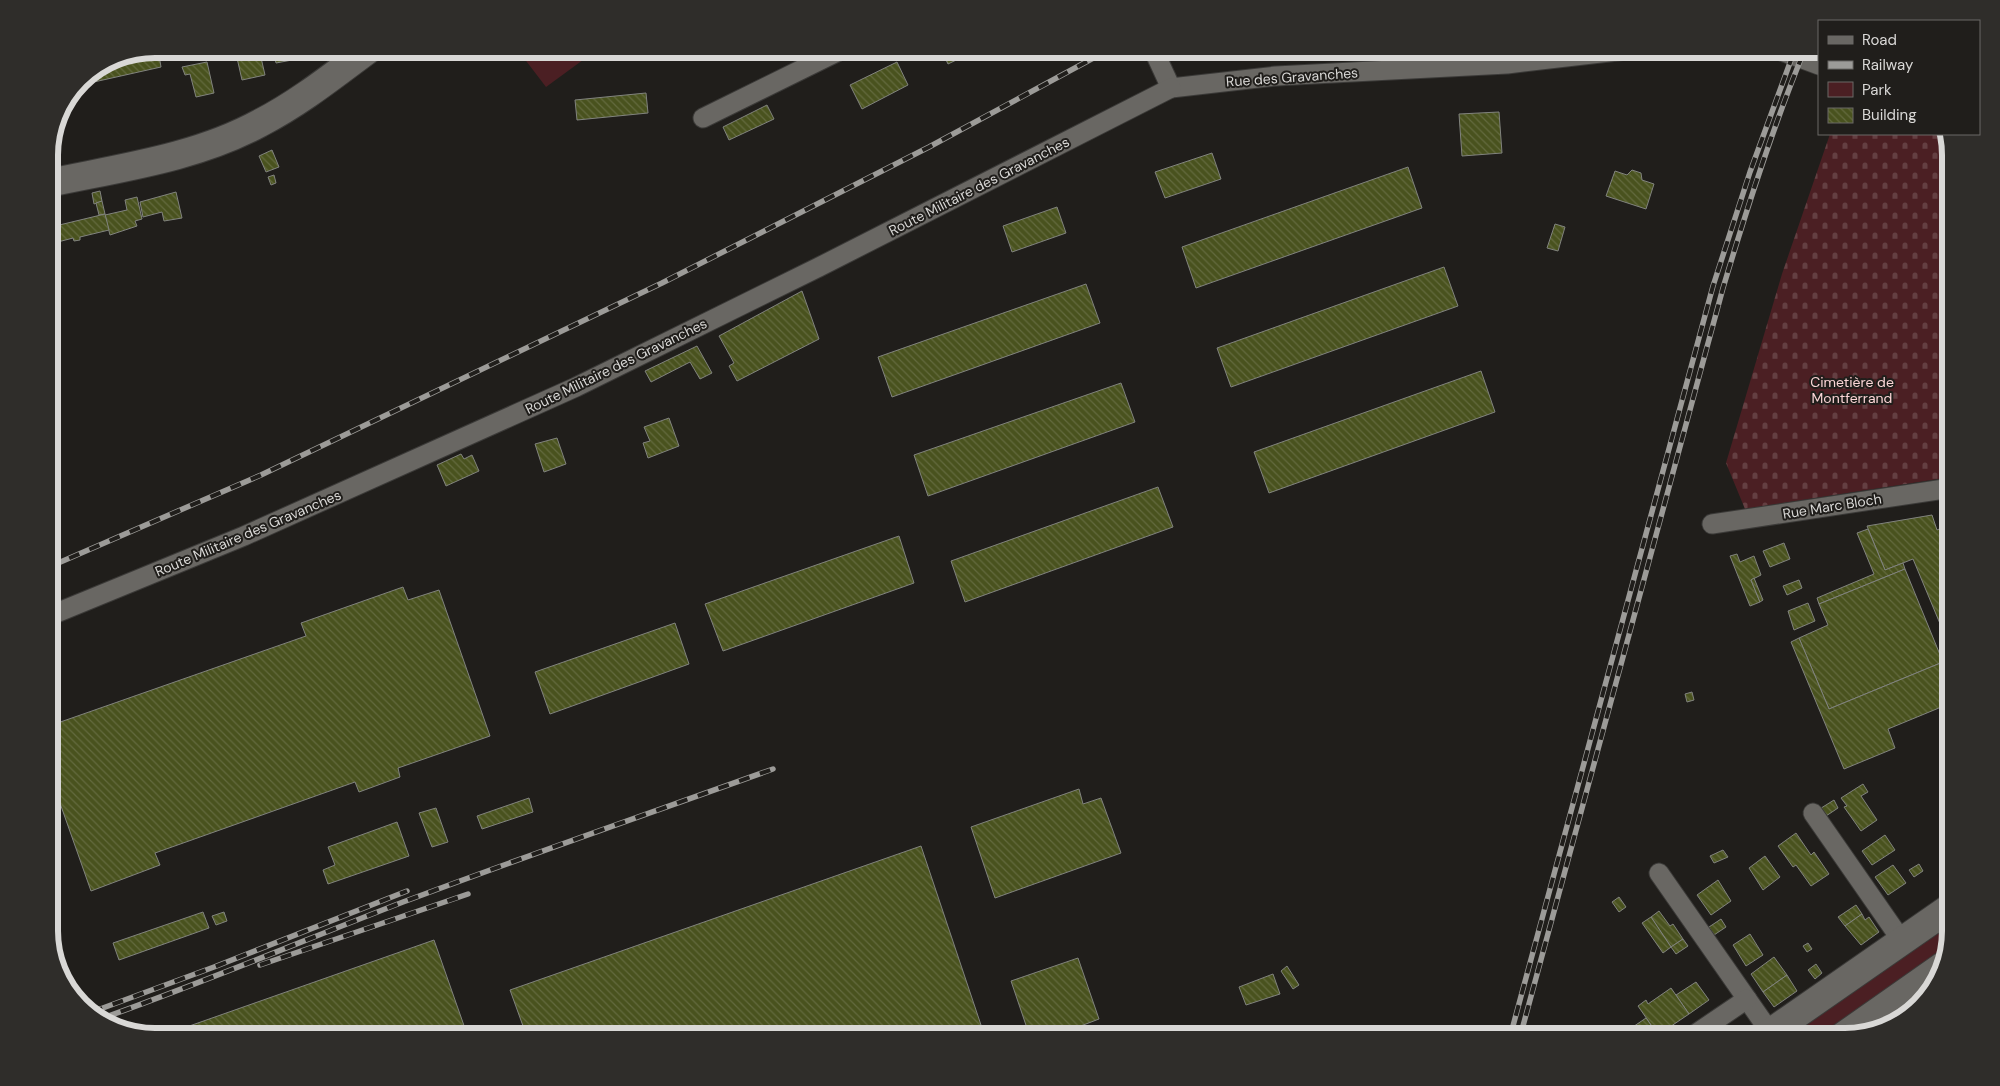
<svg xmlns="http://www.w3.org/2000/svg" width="2000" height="1086" viewBox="0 0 2000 1086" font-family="'DM Sans',sans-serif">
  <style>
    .green { fill: #4b1f23 }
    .cemetery { fill: url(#cemetery-stones) }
    .building { fill: url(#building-back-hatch); stroke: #81837e }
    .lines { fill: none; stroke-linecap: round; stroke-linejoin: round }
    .street-casing { stroke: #3b3a38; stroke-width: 21 }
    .secondary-casing { stroke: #3b3a38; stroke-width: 30 }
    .street { stroke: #696763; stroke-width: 19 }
    .secondary { stroke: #696763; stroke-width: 28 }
    .rail-casing { stroke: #9c9b98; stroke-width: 5.5 }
    .rail { stroke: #201e1b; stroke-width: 4; stroke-dasharray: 11; stroke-linecap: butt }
    .labels { text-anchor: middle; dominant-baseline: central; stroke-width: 4; stroke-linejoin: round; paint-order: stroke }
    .street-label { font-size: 14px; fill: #d9d8d6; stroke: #201e1b }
    .park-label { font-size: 14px; fill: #fbd5d6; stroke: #201e1b }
    .rim { fill: none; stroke: #d9d8d6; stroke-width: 6 }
  </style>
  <defs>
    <pattern id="cemetery-stones" width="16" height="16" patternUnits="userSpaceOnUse" patternTransform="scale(1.25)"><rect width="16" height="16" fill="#4b1f23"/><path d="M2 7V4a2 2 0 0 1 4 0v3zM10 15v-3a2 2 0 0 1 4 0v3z" fill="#643f42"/></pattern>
    <pattern id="building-back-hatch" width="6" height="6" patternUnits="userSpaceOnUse" patternTransform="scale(1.25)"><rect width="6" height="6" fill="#49521e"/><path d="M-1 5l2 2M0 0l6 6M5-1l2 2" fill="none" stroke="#636a3e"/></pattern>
  </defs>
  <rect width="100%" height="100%" fill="#201e1b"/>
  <!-- green -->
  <g class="green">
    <polygon points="517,49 598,49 546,87"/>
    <polygon points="1951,917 1951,931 1946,953 1825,1037 1779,1037"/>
  </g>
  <!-- cemetery -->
  <polygon class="cemetery" points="1830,134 1946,134 1951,148 1951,477 1745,509 1726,463 1782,274"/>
  <!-- building -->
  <g class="building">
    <polygon points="158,49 161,67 76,86 80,80 114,57"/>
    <polygon points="178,49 201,49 179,53"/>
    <polygon points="235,49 259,49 265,75 242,80"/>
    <polygon points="273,49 289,49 292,60 276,63"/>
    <polygon points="289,49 315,49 316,54 292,60"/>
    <polygon points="941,49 979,49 948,64"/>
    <polygon points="207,62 214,93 196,97 190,74 185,75 182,67"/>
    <polygon points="897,62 908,85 862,109 850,85"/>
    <polygon points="646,93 648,113 577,120 575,100"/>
    <polygon points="67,97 69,108 59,110 60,108"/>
    <polygon points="767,105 774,119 729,140 723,127"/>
    <polygon points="1499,112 1502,153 1462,156 1459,114"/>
    <polygon points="272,150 279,167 266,172 259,156"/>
    <polygon points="1212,153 1221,179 1165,198 1155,172"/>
    <polygon points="1408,167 1422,208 1196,288 1182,247"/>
    <polygon points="1632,170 1641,173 1642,180 1654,184 1646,209 1606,196 1615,171 1627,175"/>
    <polygon points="274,175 276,183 271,185 268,177"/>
    <polygon points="100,191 102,201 94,204 92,193"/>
    <polygon points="176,192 182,218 164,221 162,212 143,217 140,202"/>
    <polygon points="137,197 142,219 135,221 137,226 110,235 105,215 127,210 125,200"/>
    <polygon points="102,201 105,214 99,215 96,203"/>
    <polygon points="1057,207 1066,233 1012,252 1003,226"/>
    <polygon points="105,214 109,230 80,237 80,240 74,241 73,238 54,243 51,227"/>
    <polygon points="1555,224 1565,227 1558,251 1547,248"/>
    <polygon points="1444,267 1458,306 1231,387 1217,348"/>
    <polygon points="1086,284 1100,323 892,397 878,357"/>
    <polygon points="802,291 819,339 737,381 729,366 734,363 719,336"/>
    <polygon points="697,346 712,373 700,379 690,362 651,382 645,371"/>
    <polygon points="1481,371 1495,412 1269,493 1254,452"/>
    <polygon points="1121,383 1135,422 928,496 914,455"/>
    <polygon points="669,418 679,446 648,458 643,443 650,441 644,427"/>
    <polygon points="557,438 566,464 544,472 535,444"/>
    <polygon points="461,454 464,459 472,455 479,471 446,486 437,465"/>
    <polygon points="1158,487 1173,527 965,602 951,561"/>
    <polygon points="1932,515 1937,530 1951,524 1951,650 1913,559 1885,570 1867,526"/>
    <polygon points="1868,529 1885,570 1903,563 1905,569 1819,604 1817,598 1874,574 1857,533"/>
    <polygon points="899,536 914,583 723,651 705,604"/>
    <polygon points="1784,543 1790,559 1770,567 1763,551"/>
    <polygon points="1737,554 1740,562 1754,556 1761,575 1751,580 1760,602 1750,606 1730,556"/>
    <polygon points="1905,569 1943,662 1829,709 1799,638 1828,625 1819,604"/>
    <polygon points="1754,578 1763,600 1760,602 1751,580"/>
    <polygon points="1799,580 1802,588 1787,595 1783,586"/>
    <polygon points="403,587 408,600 439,590 490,736 398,768 400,777 359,792 355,782 155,853 160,865 91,891 49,772 49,726 306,636 301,623"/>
    <polygon points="1808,603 1815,621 1794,630 1788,611"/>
    <polygon points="675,623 689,664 550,714 535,672"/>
    <polygon points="1799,638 1829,709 1943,662 1951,681 1951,703 1888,729 1895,748 1844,769 1791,642"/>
    <polygon points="1692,692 1694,700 1687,702 1685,694"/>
    <polygon points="1863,784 1868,792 1861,796 1877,820 1861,831 1844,807 1847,806 1841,798"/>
    <polygon points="1079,789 1083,804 1101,798 1121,853 995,898 971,827"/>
    <polygon points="529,798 533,812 482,829 477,816"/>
    <polygon points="1834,800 1838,808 1823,818 1818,810"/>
    <polygon points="436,808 448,842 432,847 419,813"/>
    <polygon points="397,822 409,856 328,884 323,870 335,865 328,847"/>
    <polygon points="1796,833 1811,855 1814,852 1829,874 1811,886 1796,865 1793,867 1778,846"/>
    <polygon points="1885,835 1895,850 1872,865 1862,851"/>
    <polygon points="921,846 981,1025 947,1037 527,1037 510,990"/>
    <polygon points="1723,850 1728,857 1714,863 1710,856"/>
    <polygon points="1765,856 1780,877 1763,890 1749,868"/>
    <polygon points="1919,864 1923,871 1914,877 1909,870"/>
    <polygon points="1893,865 1906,883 1888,895 1875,877"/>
    <polygon points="1718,880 1731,901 1711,915 1697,895"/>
    <polygon points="1619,897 1626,907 1619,912 1612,902"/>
    <polygon points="1856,905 1862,914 1845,926 1838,917"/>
    <polygon points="1659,911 1670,926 1673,924 1683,939 1671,947 1651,917"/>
    <polygon points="203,912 209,928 119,960 113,943"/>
    <polygon points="224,912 227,921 216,925 212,916"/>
    <polygon points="1862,914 1865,920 1869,917 1879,932 1861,945 1845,926"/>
    <polygon points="1651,917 1671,947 1663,953 1642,923"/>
    <polygon points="1721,919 1726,927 1714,935 1709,927"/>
    <polygon points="1750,934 1763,955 1746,966 1733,945"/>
    <polygon points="1683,939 1688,946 1676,954 1671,947"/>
    <polygon points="434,940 468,1037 158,1037"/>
    <polygon points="1808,943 1812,949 1807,952 1803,946"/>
    <polygon points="1774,957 1787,975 1763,992 1751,974"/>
    <polygon points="1078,958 1099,1019 1078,1027 1082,1037 1030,1037 1011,981"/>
    <polygon points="1816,964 1822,973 1815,979 1808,970"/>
    <polygon points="1287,966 1299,985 1293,989 1281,971"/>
    <polygon points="1273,974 1280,994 1246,1005 1239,987"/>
    <polygon points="1787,975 1797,991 1774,1007 1763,992"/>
    <polygon points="1696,982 1709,1000 1689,1014 1676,995"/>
    <polygon points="1671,988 1689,1014 1658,1035 1638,1006 1646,1000 1648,1004"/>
    <polygon points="1646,1018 1658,1035 1655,1037 1627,1037 1624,1033"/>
    <polygon points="1613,1030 1618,1037 1603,1037"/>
  </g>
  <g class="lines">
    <!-- street casing -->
    <g class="street-casing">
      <g id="street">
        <polyline points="1153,49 1171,88 1276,76 1507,64 1635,49"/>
        <polyline points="1776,49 1819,65"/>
        <polyline points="703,118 843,49"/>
        <polyline points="1712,524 1951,488"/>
        <polyline points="49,616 244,536 576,387 819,267 1171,88"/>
        <polyline points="1813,813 1902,941"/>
        <polyline points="1659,873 1770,1032"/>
        <polyline points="1691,1037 1747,999"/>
      </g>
    </g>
    <!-- secondary casing -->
    <g class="secondary-casing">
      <g id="secondary">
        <path d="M49 183C119 168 196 158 260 123 299 103 334 75 369 49"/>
        <polyline points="1764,1037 1951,907"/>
        <polyline points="1842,1037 1943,966"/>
      </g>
    </g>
    <!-- street -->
    <use href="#street" class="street"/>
    <!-- secondary -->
    <use href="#secondary" class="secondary"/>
    <!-- rail casing -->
    <g class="rail-casing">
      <g id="rail">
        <polyline points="49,567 261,475 662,283 929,147 1110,49"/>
        <polyline points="260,965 468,894"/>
        <polyline points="92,1012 214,967 407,891"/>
        <path d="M100 1019C202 983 302 941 403 902 526 856 650 813 773 769"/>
        <polyline points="1510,1037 1713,286 1750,172 1795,49"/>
        <path d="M1520 1037 1723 288C1747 208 1773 126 1805 49"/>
      </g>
    </g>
    <!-- rail -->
    <use href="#rail" class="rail"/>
  </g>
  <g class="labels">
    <!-- street labels -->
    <g class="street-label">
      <text transform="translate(1292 77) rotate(-4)">Rue des Gravanches</text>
      <text transform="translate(979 186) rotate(-27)">Route Militaire des Gravanches</text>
      <text transform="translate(616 366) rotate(-26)">Route Militaire des Gravanches</text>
      <text transform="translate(1832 506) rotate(-9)">Rue Marc Bloch</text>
      <text transform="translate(248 533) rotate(-23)">Route Militaire des Gravanches</text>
    </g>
    <!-- park labels -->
    <g class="park-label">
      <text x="1852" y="382">Cimetière de<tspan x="1852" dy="16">Montferrand</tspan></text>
    </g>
  </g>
  <!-- crop -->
  <path d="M0 0H2000V1086H0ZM155 58H1845A97 97 0 0 1 1942 155V931A97 97 0 0 1 1845 1028H155A97 97 0 0 1 58 931V155A97 97 0 0 1 155 58Z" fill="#2f2d2a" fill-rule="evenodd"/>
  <path class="rim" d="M155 58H1845A97 97 0 0 1 1942 155V931A97 97 0 0 1 1845 1028H155A97 97 0 0 1 58 931V155A97 97 0 0 1 155 58Z"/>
  <!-- legend -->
  <rect x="1818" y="20" width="162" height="115" fill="#201e1b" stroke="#6a6866"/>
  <rect x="1828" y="36" width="25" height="8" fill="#696763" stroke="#6a6866"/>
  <text x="1862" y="45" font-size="15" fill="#d9d8d6">Road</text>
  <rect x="1828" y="61" width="25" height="8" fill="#9c9b98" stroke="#6a6866"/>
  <text x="1862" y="70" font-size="15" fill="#d9d8d6">Railway</text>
  <rect x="1828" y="82" width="25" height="15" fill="#4b1f23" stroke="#6a6866"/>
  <text x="1862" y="95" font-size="15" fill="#d9d8d6">Park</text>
  <rect x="1828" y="108" width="25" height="15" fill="url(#building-back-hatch)" stroke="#6a6866"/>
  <text x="1862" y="120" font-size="15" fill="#d9d8d6">Building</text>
</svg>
